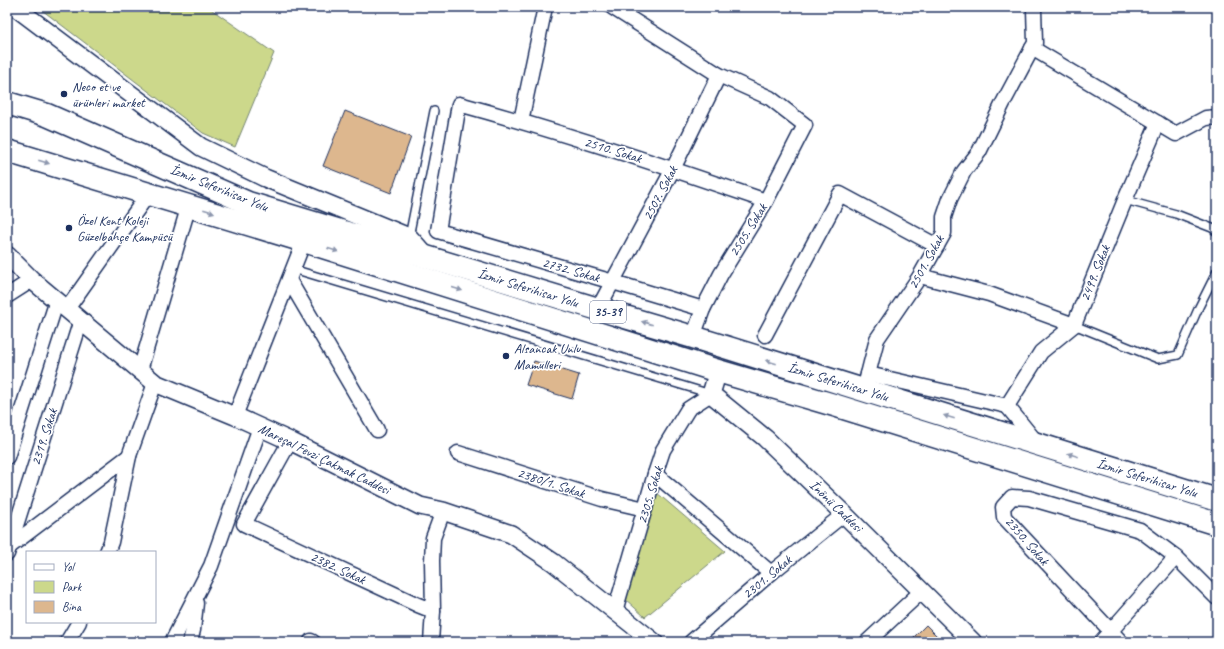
<svg xmlns="http://www.w3.org/2000/svg" width="1224" height="649" viewBox="0 0 1224 649" font-family="Caveat,sans-serif">
  <style>
    .green { fill: #ccd88b; stroke: #748474 }
    .building { fill: #ddb78e; stroke: #1b2f5e }
    .lines { fill: none; stroke-linecap: round; stroke-linejoin: round }
    .service-casing { stroke: #1b2f5e; stroke-width: 10 }
    .minor-casing { stroke: #1b2f5e; stroke-width: 17 }
    .tertiary-casing { stroke: #1b2f5e; stroke-width: 20 }
    .primary-casing { stroke: #1b2f5e; stroke-width: 25 }
    .service { stroke: #fff; stroke-width: 7 }
    .minor { stroke: #fff; stroke-width: 14 }
    .tertiary { stroke: #fff; stroke-width: 17 }
    .primary { stroke: #fff; stroke-width: 22 }
    .oneway { fill: #8d97ae }
    .poi-dot { fill: #1b2f5e; stroke: #fff; stroke-width: 1.5 }
    .labels { text-anchor: middle; dominant-baseline: central; stroke-width: 3.5; stroke-linejoin: round; paint-order: stroke }
    .shield { fill: #fff; stroke: #5f6d8e; stroke-width: 1 }
    .shield-label { font-size: 13px; font-weight: bold; fill: #1b2f5e }
    .poi-label { font-size: 14px; fill: #1b2f5e; stroke: #fff; text-anchor: start }
    .street-label { font-size: 14px; fill: #1b2f5e; stroke: #fff }
  </style>
  <rect width="100%" height="100%" fill="#fff"/>
  <filter id="ink" filterUnits="userSpaceOnUse"><feTurbulence type="fractalNoise" baseFrequency=".025" numOctaves="2"/><feDisplacementMap in="SourceGraphic" scale="8" xChannelSelector="R" yChannelSelector="G"/><feConvolveMatrix kernelMatrix="1 2 1 2 8 2 1 2 1" color-interpolation-filters="sRGB"/></filter>
  <g filter="url(#ink)">
    <!-- green -->
    <g class="green">
      <polygon points="38,7 208,7 274,53 235,147 203,133"/>
      <polygon points="656,492 725,551 645,617 624,598"/>
    </g>
    <!-- building -->
    <g class="building">
      <polygon points="345,111 411,137 391,193 323,166"/>
      <polygon points="534,361 579,375 572,399 526,385"/>
      <polygon points="926,625 943,642 910,641"/>
    </g>
    <g class="lines">
      <!-- service casing -->
      <g class="service-casing">
        <g id="service">
          <polyline points="1125,200 1176,214 1212,228 1217,232"/>
          <polyline points="409,237 434,111"/>
          <polyline points="293,269 711,394"/>
          <polyline points="1074,325 1158,359 1178,355 1199,307 1217,271"/>
        </g>
      </g>
      <!-- minor casing -->
      <g class="minor-casing">
        <g id="minor">
          <polyline points="612,7 719,75 770,98 805,125 766,201 721,274 703,309 693,337"/>
          <polyline points="1032,48 1176,134 1206,118 1217,117"/>
          <polyline points="521,121 545,7"/>
          <polyline points="920,276 989,294 1074,325"/>
          <polyline points="289,280 377,430"/>
          <polyline points="7,296 32,280"/>
          <polyline points="67,309 149,193"/>
          <polyline points="598,309 673,169 719,75"/>
          <path d="M703 309 613 282 438 231 459 104C562 132 665 166 766 201"/>
          <polyline points="765,335 840,194 937,246"/>
          <polyline points="140,370 189,205"/>
          <polyline points="868,374 1007,406"/>
          <polyline points="864,390 877,339 920,276 944,233 944,217 950,199 964,171 979,152 1003,103 1035,43 1034,9 1033,7"/>
          <polyline points="1007,406 1041,352 1074,325 1125,200 1158,123"/>
          <polyline points="1007,406 1037,443"/>
          <polyline points="235,416 304,241"/>
          <polyline points="290,441 244,524 418,605 433,611"/>
          <polyline points="458,453 602,499 645,509"/>
          <polyline points="7,457 57,300"/>
          <polyline points="655,474 771,573"/>
          <polyline points="9,547 129,456"/>
          <polyline points="107,552 111,542 129,456 155,383"/>
          <polyline points="7,554 81,320"/>
          <polyline points="615,611 655,474 663,450 688,409 711,394"/>
          <polyline points="311,641 313,642"/>
          <polyline points="67,642 79,622"/>
          <polyline points="172,642 211,566 260,427"/>
          <polyline points="190,642 193,630 196,603"/>
          <polyline points="431,642 433,611 432,561 433,538 443,511"/>
          <polyline points="691,642 771,573 844,514"/>
          <polyline points="867,642 922,591"/>
          <polyline points="1101,642 1176,557"/>
          <polyline points="1121,642 1004,517 1003,507 1012,497 1029,498 1140,530 1176,557 1217,598"/>
        </g>
      </g>
      <!-- tertiary casing -->
      <g class="tertiary-casing">
        <g id="tertiary">
          <polyline points="15,7 201,147 265,178 409,237 427,257"/>
          <polyline points="7,255 32,280 155,383 235,416 290,441 420,506 443,511 511,534 553,562 654,642"/>
          <polyline points="718,371 711,394 765,438 844,514 973,642"/>
        </g>
      </g>
      <!-- primary casing -->
      <g class="primary-casing">
        <g id="primary">
          <polyline points="7,103 47,115 248,203 598,309 693,337 1217,500"/>
          <polyline points="7,151 304,241 718,371 834,405 1217,524"/>
        </g>
      </g>
      <!-- service -->
      <use href="#service" class="service"/>
      <!-- minor -->
      <use href="#minor" class="minor"/>
      <!-- tertiary -->
      <use href="#tertiary" class="tertiary"/>
      <!-- primary -->
      <use href="#primary" class="primary"/>
    </g>
    <!-- one-way arrows -->
    <defs><path id="oneway-solid" d="M-6-.8H1V-3.2L6.5 0L1 3.2V.8H-6Z"/></defs>
    <g class="oneway">
      <use href="#oneway-solid" transform="translate(44 162) rotate(17)"/>
      <use href="#oneway-solid" transform="translate(209 211) rotate(17)"/>
      <use href="#oneway-solid" transform="translate(333 250) rotate(17)"/>
      <use href="#oneway-solid" transform="translate(457 289) rotate(17)"/>
      <use href="#oneway-solid" transform="translate(647 323) rotate(-164)"/>
      <use href="#oneway-solid" transform="translate(771 362) rotate(-163)"/>
      <use href="#oneway-solid" transform="translate(949 417) rotate(-163)"/>
      <use href="#oneway-solid" transform="translate(1073 455) rotate(-163)"/>
    </g>
  </g>
  <!-- markers -->
  <g class="poi-dot">
    <circle cx="64" cy="94" r="4"/>
    <circle cx="69" cy="228" r="4"/>
    <circle cx="506" cy="356" r="4"/>
  </g>
  <g class="labels">
    <!-- shield labels -->
    <rect class="shield" x="590" y="301" width="36" height="22" rx="3"/>
    <g class="shield-label">
      <text x="608" y="312">35-39</text>
    </g>
    <!-- poi labels -->
    <g class="poi-label">
      <text x="72" y="86">Neco et ve<tspan x="72" dy="16">ürünleri market</tspan></text>
      <text x="77" y="220">Özel Kent Koleji<tspan x="77" dy="16">Güzelbahçe Kampüsü</tspan></text>
      <text x="514" y="348">Alsancak Unlu<tspan x="514" dy="16">Mamulleri</tspan></text>
    </g>
    <!-- street labels -->
    <g class="street-label">
      <text transform="translate(613 150) rotate(17)">2510. Sokak</text>
      <text transform="translate(219 188) rotate(22)">İzmir Seferihisar Yolu</text>
      <text transform="translate(660 193) rotate(-62)">2507. Sokak</text>
      <text transform="translate(748 230) rotate(-58)">2505. Sokak</text>
      <text transform="translate(926 262) rotate(-61)">2501. Sokak</text>
      <text transform="translate(571 270) rotate(16)">2732. Sokak</text>
      <text transform="translate(1095 273) rotate(-68)">2499. Sokak</text>
      <text transform="translate(528 288) rotate(17)">İzmir Seferihisar Yolu</text>
      <text transform="translate(838 382) rotate(17)">İzmir Seferihisar Yolu</text>
      <text transform="translate(44 437) rotate(-72)">2319. Sokak</text>
      <text transform="translate(324 459) rotate(26)">Mareşal Fevzi Çakmak Caddesi</text>
      <text transform="translate(1147 478) rotate(17)">İzmir Seferihisar Yolu</text>
      <text transform="translate(551 483) rotate(18)">2380/1. Sokak</text>
      <text transform="translate(650 495) rotate(-73)">2305. Sokak</text>
      <text transform="translate(836 506) rotate(44)">İnönü Caddesi</text>
      <text transform="translate(1027 541) rotate(49)">2350. Sokak</text>
      <text transform="translate(338 568) rotate(25)">2382. Sokak</text>
      <text transform="translate(767 577) rotate(-40)">2301. Sokak</text>
    </g>
  </g>
  <!-- margin -->
  <rect width="1224" height="649" fill="none" stroke="#fff" stroke-width="24"/>
  <rect x="12" y="12" width="1200" height="625" fill="none" stroke="#1b2f5e" stroke-width="1.5" filter="url(#ink)"/>
  <!-- legend -->
  <rect x="26" y="551" width="130" height="72" fill="#ffffff" stroke="#a4acbf"/>
  <rect x="34" y="564" width="20" height="6" fill="#ffffff" stroke="#a4acbf"/>
  <text x="62" y="571" font-size="12" fill="#1b2f5e">Yol</text>
  <rect x="34" y="581" width="20" height="12" fill="#ccd88b" stroke="#a4acbf"/>
  <text x="62" y="591" font-size="12" fill="#1b2f5e">Park</text>
  <rect x="34" y="601" width="20" height="12" fill="#ddb78e" stroke="#a4acbf"/>
  <text x="62" y="611" font-size="12" fill="#1b2f5e">Bina</text>
</svg>
